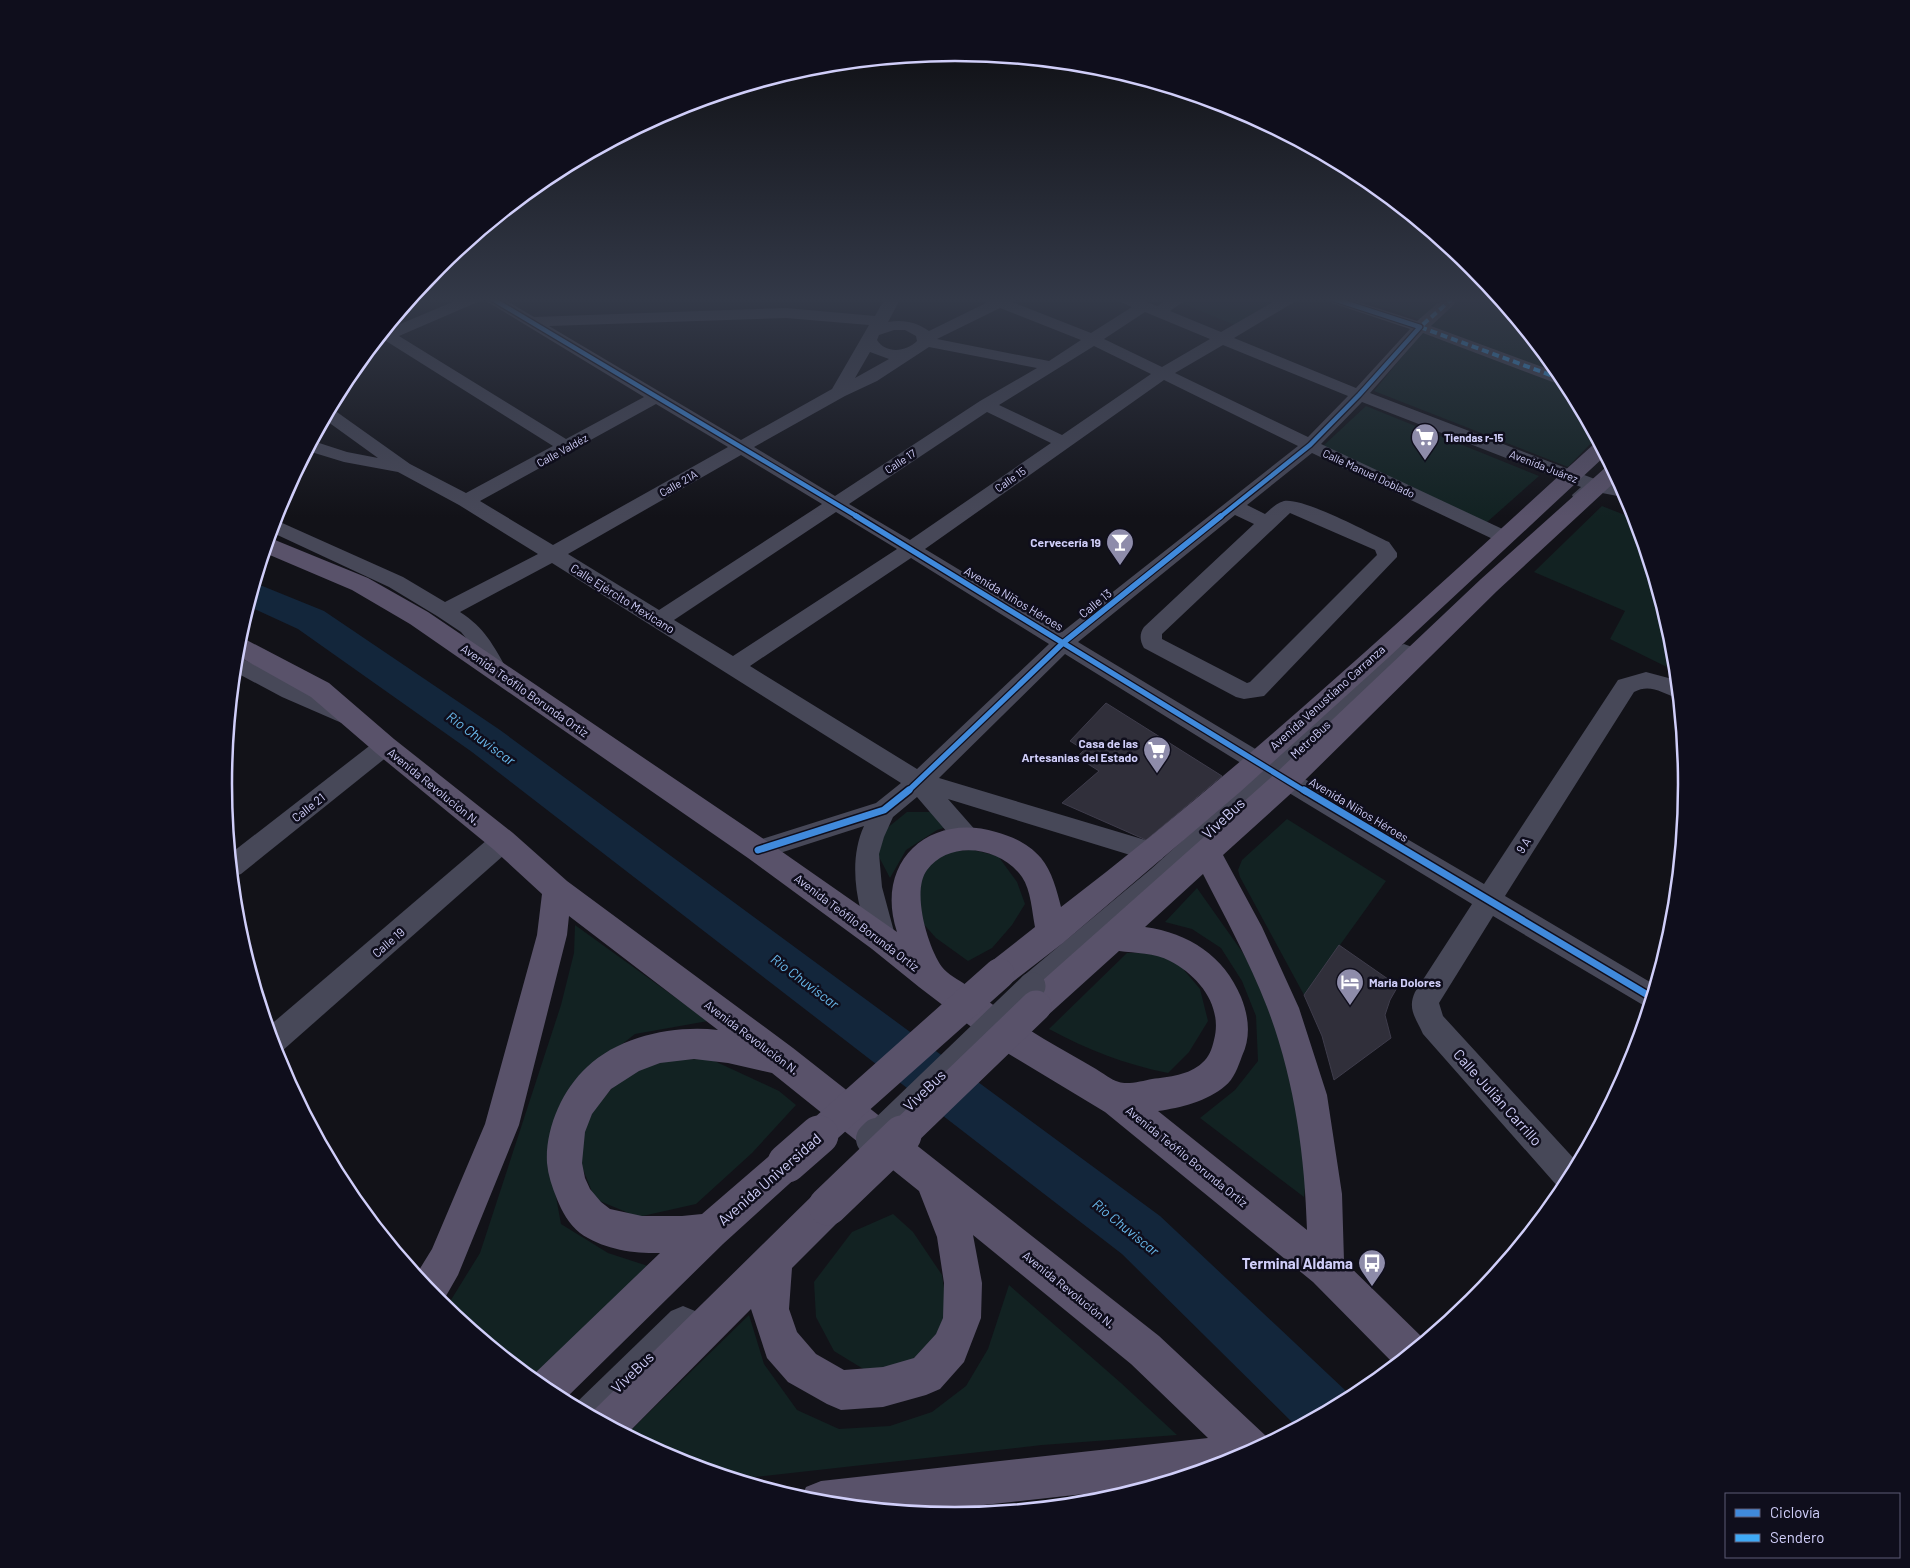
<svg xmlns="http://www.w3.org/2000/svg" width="1910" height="1568" viewBox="0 0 1910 1568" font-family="Barlow,sans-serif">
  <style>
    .green { fill: #122222 }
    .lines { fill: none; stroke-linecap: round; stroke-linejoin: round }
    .river { fill: #13263b; fill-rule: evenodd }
    .building { fill: #302f3a; stroke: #3e3c4b }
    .minor { fill: #474858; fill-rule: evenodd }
    .major { fill: #59526a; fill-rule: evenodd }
    .minor-bridge-far1 { stroke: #474858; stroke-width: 27 }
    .minor-bridge { stroke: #474858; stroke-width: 34 }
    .major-bridge-far1 { stroke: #59526a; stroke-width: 31 }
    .major-bridge { stroke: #59526a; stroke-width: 39 }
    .quiet { stroke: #3fa9f5; stroke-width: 4; stroke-dasharray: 7 4; stroke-linecap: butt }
    .cycleway-far2-casing { stroke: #0f0e1c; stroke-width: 7 }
    .cycleway-far1-casing { stroke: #0f0e1c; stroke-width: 8 }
    .cycleway-casing { stroke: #0f0e1c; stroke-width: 10 }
    .cycleway-far2 { stroke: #408adc; stroke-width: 4.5 }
    .cycleway-far1 { stroke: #408adc; stroke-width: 5.5 }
    .cycleway { stroke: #408adc; stroke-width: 7 }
    .labels { text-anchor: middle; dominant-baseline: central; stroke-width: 5; stroke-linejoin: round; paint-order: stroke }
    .far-poi-label { font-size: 11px; font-weight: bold; fill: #d0cef9; stroke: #0f0e1c; text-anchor: start }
    .far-street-label { font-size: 11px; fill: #d0cef9; stroke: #0f0e1c }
    .poi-label { font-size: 12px; font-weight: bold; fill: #d0cef9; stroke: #0f0e1c; text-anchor: end }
    .street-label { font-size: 12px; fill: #d0cef9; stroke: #0f0e1c }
    .water-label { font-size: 14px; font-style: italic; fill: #69b9ec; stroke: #0f0e1c }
    .near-street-label { font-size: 15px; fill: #d0cef9; stroke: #0f0e1c }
    .near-poi-label { font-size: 15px; font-weight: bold; fill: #d0cef9; stroke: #0f0e1c; text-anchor: end }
    .rim { fill: none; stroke: #d0cef9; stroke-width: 2.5 }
  </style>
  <rect width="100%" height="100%" fill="#121218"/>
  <!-- green -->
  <g class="green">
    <polygon points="1191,298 1280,298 1235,325 1181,303"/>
    <polygon points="1355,298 1498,298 1563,378 1596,438 1568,467 1374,391 1430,323"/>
    <polygon points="1366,406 1539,476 1486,523 1323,446"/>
    <polygon points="1602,506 1635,519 1672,642 1675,671 1610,639 1625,611 1534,572"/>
    <polygon points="907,812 932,812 947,827 937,830 906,850 890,878 878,855 886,829"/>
    <polygon points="1287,819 1386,881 1304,995 1240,877 1238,870 1242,860"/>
    <polygon points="973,850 998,856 1017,882 1025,904 1012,925 992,948 968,961 936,938 920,920 915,891 927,863 949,851"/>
    <polygon points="1197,888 1255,970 1289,1057 1308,1164 1304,1197 1200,1118 1235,1090 1258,1061 1256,1016 1242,981 1221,948 1192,929 1165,922"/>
    <polygon points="575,925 708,1021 635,1034 599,1062 550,1164 561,1224 608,1253 651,1267 531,1378 446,1308 480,1253 561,1005 574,953"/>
    <path d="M1127 953H1157L1178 963 1200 989 1208 1021 1189 1052 1168 1073C1124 1064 1088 1050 1049 1029Z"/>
    <polygon points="710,1059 779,1091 796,1105 752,1153 696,1204 638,1217 595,1199 576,1152 593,1110 626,1072 658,1060"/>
    <polygon points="893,1214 913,1232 942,1275 947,1307 942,1331 919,1357 892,1367 865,1370 834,1351 816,1317 814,1282 852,1232"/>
    <polygon points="1009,1285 1121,1383 1177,1435 1042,1445 738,1479 675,1460 627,1434 749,1315 764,1364 797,1410 839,1429 890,1426 932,1412 966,1386 988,1349"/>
  </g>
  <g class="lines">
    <!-- river -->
    <polygon class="river" points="255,583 324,611 500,730 1160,1216 1346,1391 1350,1399 1297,1427 1122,1254 472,752 298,629 248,606"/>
  </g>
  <!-- building -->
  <g class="building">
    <polygon points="1106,703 1222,776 1146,840 1062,803 1099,771 1077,757 1084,750 1070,741"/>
    <polygon points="1339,945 1398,986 1390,1000 1385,1015 1391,1038 1334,1080 1322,1036 1304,995"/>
  </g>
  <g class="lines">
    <!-- minor -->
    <g class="minor">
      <path d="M462 298H483L480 301 399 336 566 439 644 397 486 301 483 298H502L534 317 786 308 875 316 885 298H901L888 322C903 319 917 322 929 331L986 303 980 298H1016L1012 302 1091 333 1132 307 1119 301 1116 298H1137L1157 306 1170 298H1189L1170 311 1221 332 1280 298H1299L1296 301 1234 338 1356 388 1410 329 1326 301 1323 298H1346L1417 321 1444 298H1461L1431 326 1559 373 1567 384H1558L1423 333 1370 393 1600 481 1621 485 1628 498 1602 493 1581 501 1574 499 1572 495 1581 487 1362 402 1321 444 1511 533 1514 537 1511 541 1504 543 1497 541 1312 453 1247 505 1265 514C1271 509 1276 503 1284 501 1305 498 1367 532 1389 542L1397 553V557L1264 696 1244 699 1236 697 1144 648C1140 641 1139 634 1144 627L1254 524 1235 515 1078 642 1272 759 1396 647 1404 644 1412 647 1415 652 1412 657 1291 771 1484 884 1618 680 1646 672 1676 680 1677 698C1662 693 1650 683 1634 692L1505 896 1655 985 1648 1008 1493 916 1439 1003 1443 1016 1578 1163 1564 1190 1559 1188 1423 1034C1416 1018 1407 1009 1415 992L1472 904 1276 785 1169 885 1042 995 1032 998 1022 995 1018 986 1022 977 1151 869 1257 773 1065 654 939 778 1162 845 1165 852 1162 859 1153 862 948 799 977 832 980 839 977 846 968 849 959 846 917 797 893 817 884 837 879 854 882 887 896 939 892 947 883 951 874 947C857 911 847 863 864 826L758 860 749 857 746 850 749 843 876 803 901 783 552 563 460 612C485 628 493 645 508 671L505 677 497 679 489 677 471 644 461 632 437 616 389 587 271 532 274 520 280 522 403 577 445 602 538 554 459 505 398 472 344 462 308 451 313 441 347 452 378 458 324 419 330 409 334 410 410 464 466 493 553 446 386 341 375 343 386 330ZM1000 308 1081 340 1049 361 937 339ZM1145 312 1210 339 1162 367 1104 339ZM786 318 869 325 832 389 741 440 549 326ZM894 330H905L916 336 917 341C906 352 886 354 877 340L879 335ZM1223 345 1348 396 1308 437 1175 373ZM1094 346 1151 374 1062 435 999 405ZM929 347 1037 368 980 401 835 496 754 447 845 396 877 381ZM870 352 889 359 855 378ZM1164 380 1298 446 1062 632 925 549ZM656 404 728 447 553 545 480 501ZM987 412 1051 443 910 540 849 504ZM741 455 822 504 659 610 568 554ZM836 512 897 549 733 656 674 620ZM1290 513 1375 550 1377 555 1250 682 1247 683 1162 639V634ZM911 558 1049 644 917 769 750 666Z"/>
      <polygon points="236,656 359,713 362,719 359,725 351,727 282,697 235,672"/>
      <polygon points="385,737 393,740 397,746 393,752 241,874 233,877 230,854 377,740"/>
      <polygon points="503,831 512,834 515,841 512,848 282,1051 276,1054 268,1027 494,834"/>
      <polygon points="683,1306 695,1311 700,1323 695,1335 605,1422 575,1406 577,1402 671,1311"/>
    </g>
    <!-- major -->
    <g class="major">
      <path d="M1598 443 1605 456 1389 657 1240 792 1063 943 1010 984 999 988 988 984 983 974 988 964 1035 927C1032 912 1031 890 1022 877 1001 847 950 839 927 870 911 891 928 948 942 967 947 974 959 980 966 985 992 1004 1017 1023 1044 1039 1061 1049 1079 1059 1096 1069 1103 1073 1111 1080 1119 1082 1127 1085 1143 1081 1152 1079 1169 1077 1189 1075 1202 1063 1209 1057 1212 1049 1214 1040 1223 1006 1199 976 1170 961 1155 953 1135 953 1119 951L1047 1016 1036 1021 1025 1016 1020 1006 1025 996 1277 772 1481 579 1606 467 1611 466 1618 479 1497 591 1297 788 1223 855 1262 927 1299 1008 1327 1095 1342 1194 1344 1261 1425 1340 1395 1365 1313 1282 1105 1112 999 1048 919 987 872 949 748 858 410 624 352 590 265 553 269 538 275 540 368 578 428 612 768 842 897 932C874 863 928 812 996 832 1014 837 1029 844 1041 858 1052 871 1057 891 1061 907 1248 764 1420 602 1594 444ZM1203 874C1225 917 1249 961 1267 1007 1294 1077 1305 1155 1307 1230L1158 1111C1180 1108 1208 1101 1225 1086 1234 1079 1238 1067 1242 1056 1251 1037 1249 1017 1241 997 1224 956 1189 933 1145 927Z"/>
      <path d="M239 636 329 683 394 739 513 833 567 881 793 1048 1159 1336 1266 1436 1268 1442 1235 1460 1147 1487 920 1512 812 1501 801 1498 806 1487 821 1481 1208 1438 1131 1364 973 1235 982 1283 981 1318 964 1362 940 1389 926 1395 883 1407 841 1410 827 1404 788 1382 767 1358 751 1309 627 1434 591 1415 594 1410 815 1193 828 1188 841 1193 846 1206 841 1219 792 1268 789 1309 797 1332 816 1354 844 1370 883 1367 914 1358 936 1334 943 1318 944 1283 937 1237 919 1191 772 1073 728 1063 694 1059 660 1063 639 1071 611 1089 592 1114 585 1132 582 1163 585 1178 590 1189 601 1202 610 1209 642 1216H682L702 1214 775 1151 787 1145 799 1151 805 1163 799 1175 723 1244 564 1400 548 1392 531 1378 532 1376 660 1253C634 1254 602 1249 580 1233 569 1224 562 1212 557 1199 552 1187 548 1175 547 1163 545 1129 562 1090 587 1067 620 1036 674 1025 718 1030L569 916 567 935 519 1125 458 1275 442 1303 438 1301 416 1275 432 1249 485 1124 537 935 542 894 493 849 376 753 311 697 236 655Z"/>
    </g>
    <!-- minor-bridge-far1 -->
    <polyline class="minor-bridge-far1" points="876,1136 1032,986"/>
    <!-- minor-bridge -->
    <polyline class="minor-bridge" points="873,1139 877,1135"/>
    <!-- major-bridge-far1 -->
    <g class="major-bridge-far1">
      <polyline points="817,1136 999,974"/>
      <polyline points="901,1136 1036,1006"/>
    </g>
    <!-- major-bridge -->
    <g class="major-bridge">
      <polyline points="787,1163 819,1135"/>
      <polyline points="828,1206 902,1135"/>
    </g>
    <!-- quiet -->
    <polyline class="quiet" points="1453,298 1420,327 1564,380"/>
    <!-- cycleway-far2 casing -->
    <g class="cycleway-far2-casing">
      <g id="cycleway-far2">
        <polyline points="491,298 858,517"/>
        <polyline points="1220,517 1310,445 1359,395 1420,327 1331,298"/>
      </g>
    </g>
    <!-- cycleway-far1 casing -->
    <g class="cycleway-far1-casing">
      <g id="cycleway-far1">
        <polyline points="856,516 1306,792"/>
        <polyline points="907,792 1064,642 1221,516"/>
      </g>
    </g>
    <!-- cycleway casing -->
    <g class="cycleway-casing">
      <g id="cycleway">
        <polyline points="1304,790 1651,997"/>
        <polyline points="758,850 884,810 909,790"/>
      </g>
    </g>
    <!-- cycleway-far2 -->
    <use href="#cycleway-far2" class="cycleway-far2"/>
    <!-- cycleway-far1 -->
    <use href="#cycleway-far1" class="cycleway-far1"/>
    <!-- cycleway -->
    <use href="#cycleway" class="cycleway"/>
  </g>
  <!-- sky -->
  <linearGradient id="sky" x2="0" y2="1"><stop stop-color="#0a0a0d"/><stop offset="0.58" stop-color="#333948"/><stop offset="1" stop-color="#333948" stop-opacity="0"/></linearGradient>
  <rect width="1910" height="517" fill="url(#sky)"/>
  <!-- icons -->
  <defs>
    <g id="supermarket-pin" transform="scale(1.4375)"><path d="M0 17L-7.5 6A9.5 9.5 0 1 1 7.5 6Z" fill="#8e8caa" stroke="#0f0e1c"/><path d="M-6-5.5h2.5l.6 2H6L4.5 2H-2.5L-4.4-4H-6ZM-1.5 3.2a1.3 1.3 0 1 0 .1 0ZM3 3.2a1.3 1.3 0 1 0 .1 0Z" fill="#fff"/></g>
    <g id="bar-pin" transform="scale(1.4375)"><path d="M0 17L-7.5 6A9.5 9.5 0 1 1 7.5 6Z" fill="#8e8caa" stroke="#0f0e1c"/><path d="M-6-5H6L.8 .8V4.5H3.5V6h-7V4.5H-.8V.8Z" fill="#fff"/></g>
    <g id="hotel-pin" transform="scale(1.4375)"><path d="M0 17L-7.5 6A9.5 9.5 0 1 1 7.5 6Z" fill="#8e8caa" stroke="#0f0e1c"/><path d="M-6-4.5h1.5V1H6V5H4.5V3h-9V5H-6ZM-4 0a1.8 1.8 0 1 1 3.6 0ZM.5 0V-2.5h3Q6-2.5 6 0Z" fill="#fff"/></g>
    <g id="bus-pin" transform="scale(1.4375)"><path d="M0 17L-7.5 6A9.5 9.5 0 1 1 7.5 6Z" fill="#8e8caa" stroke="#0f0e1c"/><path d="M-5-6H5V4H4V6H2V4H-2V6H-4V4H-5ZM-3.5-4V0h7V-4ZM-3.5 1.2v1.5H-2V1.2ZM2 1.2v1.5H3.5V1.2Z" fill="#fff"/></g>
  </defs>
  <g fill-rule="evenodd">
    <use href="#supermarket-pin" x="1425" y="437"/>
    <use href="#bar-pin" x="1120" y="542"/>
    <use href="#supermarket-pin" x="1157" y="750"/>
    <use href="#hotel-pin" x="1350" y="982"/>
    <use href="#bus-pin" x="1372" y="1263"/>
  </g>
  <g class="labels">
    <!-- far-poi labels -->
    <g class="far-poi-label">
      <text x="1444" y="437">Tiendas r-15</text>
    </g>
    <!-- far-street labels -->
    <g class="far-street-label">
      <text transform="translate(562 450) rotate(-29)">Calle Valdéz</text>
      <text transform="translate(900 461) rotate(-33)">Calle 17</text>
      <text transform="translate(1544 466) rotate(21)">Avenida Juárez</text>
      <text transform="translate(1369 473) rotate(25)">Calle Manuel Doblado</text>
      <text transform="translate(1010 479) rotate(-35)">Calle 15</text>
      <text transform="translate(678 483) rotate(-30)">Calle 21A</text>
    </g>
    <!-- poi labels -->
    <g class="poi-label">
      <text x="1101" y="542">Cervecería 19</text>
      <text x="1138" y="743">Casa de las<tspan x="1138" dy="14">Artesanias del Estado</tspan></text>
      <text x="1369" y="982" text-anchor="start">Maria Dolores</text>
    </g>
    <!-- street labels -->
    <g class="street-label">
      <text transform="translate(623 598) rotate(32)">Calle Ejército Mexicano</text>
      <text transform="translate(1014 598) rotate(31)">Avenida Niños Héroes</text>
      <text transform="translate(1095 603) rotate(-39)">Calle 13</text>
      <text transform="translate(525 690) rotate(35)">Avenida Teófilo Borunda Ortiz</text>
      <text transform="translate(1327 697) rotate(-42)">Avenida Venustiano Carranza</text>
      <text transform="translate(1310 739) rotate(-43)">MetroBus</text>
      <text transform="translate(434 786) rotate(39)">Avenida Revolución N.</text>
      <text transform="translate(308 807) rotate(-38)">Calle 21</text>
      <text transform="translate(1359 809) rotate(31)">Avenida Niños Héroes</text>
      <text transform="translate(1523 845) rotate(-57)">9 A</text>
      <text transform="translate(857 922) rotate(37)">Avenida Teófilo Borunda Ortiz</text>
      <text transform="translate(388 942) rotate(-41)">Calle 19</text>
      <text transform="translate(752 1037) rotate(37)">Avenida Revolución N.</text>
      <text transform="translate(1187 1156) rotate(39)">Avenida Teófilo Borunda Ortiz</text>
      <text transform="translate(1069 1289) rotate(39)">Avenida Revolución N.</text>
    </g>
    <!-- water labels -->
    <g class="water-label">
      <text transform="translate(481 738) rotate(36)">Rio Chuviscar</text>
      <text transform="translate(805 981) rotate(37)">Rio Chuviscar</text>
      <text transform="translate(1126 1227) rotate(39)">Rio Chuviscar</text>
    </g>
    <!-- near-street labels -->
    <g class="near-street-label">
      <text transform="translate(1223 818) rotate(-43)">ViveBus</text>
      <text transform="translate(924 1090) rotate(-44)">ViveBus</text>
      <text transform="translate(1498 1097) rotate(48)">Calle Julián Carrillo</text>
      <text transform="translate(769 1179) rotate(-41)">Avenida Universidad</text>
      <text transform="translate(632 1372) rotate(-44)">ViveBus</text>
    </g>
    <!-- near-poi labels -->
    <g class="near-poi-label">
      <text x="1353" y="1263">Terminal Aldama</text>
    </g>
  </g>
  <!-- crop -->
  <path d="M0 0H1910V1568H0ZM232 784a723 723 0 1 1 1446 0a723 723 0 1 1-1446 0Z" fill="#0f0e1c" fill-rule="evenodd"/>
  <path class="rim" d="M232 784a723 723 0 1 1 1446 0a723 723 0 1 1-1446 0Z"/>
  <!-- legend -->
  <rect x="1725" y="1493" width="175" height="65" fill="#0f0e1c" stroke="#5c5b74"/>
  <rect x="1735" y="1509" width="25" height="8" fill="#408adc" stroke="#5c5b74"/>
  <text x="1770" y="1518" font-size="15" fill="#d0cef9">Ciclovía</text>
  <rect x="1735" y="1534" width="25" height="8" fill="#3fa9f5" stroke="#5c5b74"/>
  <text x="1770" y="1543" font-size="15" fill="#d0cef9">Sendero</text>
</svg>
